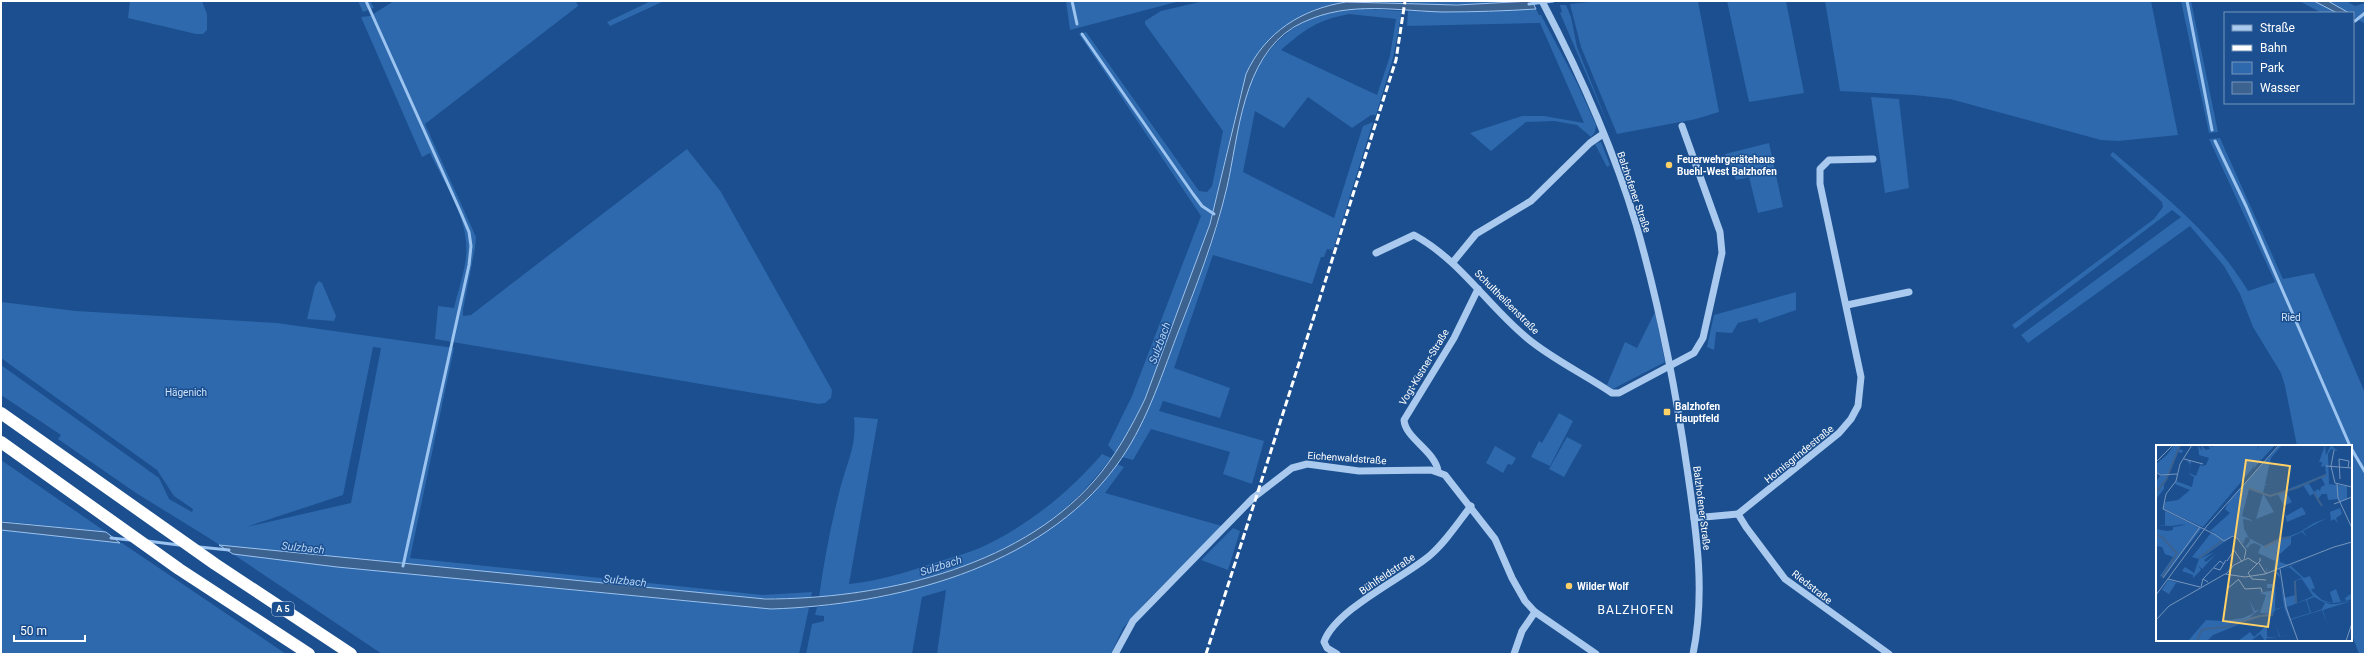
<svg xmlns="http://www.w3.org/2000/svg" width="2366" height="655" viewBox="0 0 2366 655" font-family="Roboto,sans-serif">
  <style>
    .green { fill: #2e69ad; fill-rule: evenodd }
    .water { fill: #3c6290; stroke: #9cc4f0 }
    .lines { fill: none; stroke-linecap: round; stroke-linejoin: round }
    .stream { stroke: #9cc4f0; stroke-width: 3 }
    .minor { stroke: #a9c9ee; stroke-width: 7 }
    .highway { stroke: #fff; stroke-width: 12 }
    .rail { stroke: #fff; stroke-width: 3; stroke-dasharray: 7 3; stroke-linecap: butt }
    .poi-dot { fill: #ffd166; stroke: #1b4f8f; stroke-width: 1.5 }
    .labels { text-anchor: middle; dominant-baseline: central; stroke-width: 3; stroke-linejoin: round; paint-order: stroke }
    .shield { fill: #1b4f8f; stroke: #bbcadd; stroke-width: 1 }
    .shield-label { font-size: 9px; font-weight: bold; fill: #fff }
    .poi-label { font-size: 10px; font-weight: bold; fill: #fff; stroke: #1b4f8f; text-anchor: start }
    .street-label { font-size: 10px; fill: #fff; stroke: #1b4f8f }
    .park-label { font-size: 10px; fill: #cfe3fa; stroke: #1b4f8f }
    .water-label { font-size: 11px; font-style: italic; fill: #b5d3f5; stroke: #1b4f8f }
    .quarter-label { font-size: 12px; letter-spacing: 1px; fill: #fff; stroke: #1b4f8f }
    .inset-river { fill: none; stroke: #3c6290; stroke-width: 2 }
    .inset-road { fill: none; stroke: #7695bc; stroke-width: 1 }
    .view { fill: #ffd166; fill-opacity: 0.15; stroke: #ffd166; stroke-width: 2 }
    .inset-edge { fill: none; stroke: #fff; stroke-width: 2 }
  </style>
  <rect width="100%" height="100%" fill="#1b4f8f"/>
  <!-- green -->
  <g class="green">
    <polygon points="130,1 202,1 207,14 207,30 203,34 196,34 128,18"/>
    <polygon points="358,1 370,1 374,8 363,12"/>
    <path d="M394 1H576L578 6 425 124 476 237 475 248 463 310V316L471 315 687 149 721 192 832 390 831 398 825 403 819 404 435 339 438 306 454 308C458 291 464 274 466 257 470 220 445 185 430 153L422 157 361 17 370 16Z"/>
    <polygon points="651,1 664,1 610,26 607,22"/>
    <polygon points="1066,1 1180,1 1070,30"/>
    <polygon points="1204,1 1402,1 1402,4 1346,2 1329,5 1308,12 1252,62 1240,96 1210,224 1145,399 1134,422 1115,453 1108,445 1132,396 1201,216 1079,34 1086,32 1199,191 1207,192 1212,186 1223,131 1145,24 1145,21 1161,11"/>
    <polygon points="1409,1 1520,1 1486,4 1409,4"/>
    <polygon points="1600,1 1698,1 1719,112 1696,119 1617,134 1581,47 1570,4"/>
    <polygon points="1727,1 1786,1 1804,93 1749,102"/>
    <polygon points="1825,1 2151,1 2178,135 2118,141 2101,140 1950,99 1914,95 1840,91"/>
    <polygon points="2181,1 2191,1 2218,132 2209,133"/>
    <polygon points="2299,1 2314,1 2337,13 2322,13"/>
    <polygon points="2328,1 2346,1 2355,6 2365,3 2365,24 2353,16 2353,13 2349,13"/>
    <polygon points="1560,5 1566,5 1571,17 1577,47 1611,132 1560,13 1562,12"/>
    <path d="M1347 8 1402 11 1393 58 1376 115H1371L1352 128 1308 97 1284 128 1255 111 1243 172 1334 218 1363 126 1373 122 1333 250 1327 249 1324 257H1321L1312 284 1213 255 1174 368 1230 388 1220 418 1163 401 1159 411 1264 441 1252 484 1223 474 1230 452 1151 429 1133 460 1122 457C1146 417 1162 374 1179 331 1193 295 1207 259 1218 223 1231 177 1237 95 1264 58 1283 30 1313 13 1347 8ZM1349 14 1396 19 1390 56 1377 95 1281 50C1305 29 1318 20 1349 14Z"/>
    <polygon points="1536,9 1539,15 1541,15 1577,83 1596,125 1595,132 1591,137 1577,125 1554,121 1526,122 1491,151 1470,133 1522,116 1544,116 1584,123 1540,23 1407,26 1408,11 1481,12"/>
    <polygon points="1871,97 1899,99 1909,188 1885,193"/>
    <path d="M2220 138 2283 279 2314 273 2365 393V654H2359L2351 632V446H2297L2285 386 2281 373 2253 327 2240 294 2224 266 2190 226 2028 343 2021 335 2181 217 2172 210 2015 329 2012 325 2154 219 2163 207 2162 202 2110 155 2113 152C2162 194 2214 234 2248 291L2275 282 2209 139Z"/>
    <polygon points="1601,142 1610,165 1607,167 1595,144"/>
    <polygon points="1769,143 1783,207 1758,213 1749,177 1736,180 1725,154"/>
    <polygon points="319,281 322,283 336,316 334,321 307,319 315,286"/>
    <polygon points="1796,292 1796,310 1759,323 1757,318 1738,323 1732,333 1716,332 1714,350 1707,347 1714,315"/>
    <path d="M1 302 76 311 277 323 454 348 410 558 763 595 812 592 811 598H733L409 574 747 607 809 608 799 654H382L209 538 136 493 58 439 61 435 1 395V365L159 478 169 499 192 512 193 509 174 496 157 470 1 358ZM373 347 381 348 351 503 246 527 343 495Z"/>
    <polygon points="1655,312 1665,362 1613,389 1607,385 1625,342 1637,348"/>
    <polygon points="1559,413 1573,421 1550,466 1531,457 1539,441 1542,443"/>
    <path d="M854 417 878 419 849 584C877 581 905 573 931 564 952 557 975 552 994 541 1036 519 1072 489 1102 454L1111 458C1090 486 1065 512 1035 531 974 570 890 592 819 597 824 561 831 524 840 489 847 462 857 446 854 417Z"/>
    <polygon points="1567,437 1582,445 1564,477 1549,469"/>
    <polygon points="1495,446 1516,458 1512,465 1508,464 1503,473 1486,463"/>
    <polygon points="1,460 106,532 1,521"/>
    <polygon points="1117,464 1124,467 1105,493 1222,526 1147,601 1123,628 1111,654 937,654 946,590 922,597 912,654 806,654 812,624 824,621 824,616 815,615 817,607 887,596 969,570 997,559 1102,483"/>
    <polygon points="1233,528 1240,531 1228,570 1201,560"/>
    <polygon points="1,530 122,543 286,654 1,654"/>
  </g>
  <!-- water -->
  <g class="water">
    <path d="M1532 1 1536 9C1504 11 1473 12 1441 12 1388 10 1342 0 1294 27 1242 59 1239 134 1227 187 1215 238 1196 287 1177 335 1160 380 1145 427 1116 466 1040 569 892 605 771 609L337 567 233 554 219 545 765 599C877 599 1016 570 1094 481 1115 457 1131 428 1145 399L1210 224 1246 74C1265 32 1302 9 1346 2L1457 5Z"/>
    <polygon points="2314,1 2328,1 2349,13 2337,13"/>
    <polygon points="1,522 106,532 120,543 1,530"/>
  </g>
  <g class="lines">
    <!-- stream -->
    <g class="stream">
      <polyline points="366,1 461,213 469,232 471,246 469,265 403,566"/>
      <polyline points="1072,1 1077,24"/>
      <polyline points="2187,1 2212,130"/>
      <polyline points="1529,4 1553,1"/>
      <polyline points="2355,21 2365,13"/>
      <polyline points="1082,34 1193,194 1202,206 1214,214"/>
      <polyline points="2215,141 2246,206 2350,446"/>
      <polyline points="2351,448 2365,472"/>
      <polyline points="111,538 130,540"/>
      <polyline points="147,541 179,545"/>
      <polyline points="199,547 229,550"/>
    </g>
    <!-- minor -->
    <g class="minor">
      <path d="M1542 1C1579 72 1613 147 1636 224 1659 304 1675 385 1687 468 1696 530 1706 591 1693 654"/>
      <path d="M1376 253 1414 235C1460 260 1487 305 1527 338 1552 359 1584 374 1612 393H1619L1694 353 1703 338 1722 253 1720 232 1682 126"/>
      <polyline points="1453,262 1476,234 1531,201 1590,143 1603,134"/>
      <polyline points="1847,305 1909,292"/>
      <path d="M1438 471C1435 451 1405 438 1404 420L1454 338 1478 289"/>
      <polyline points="1738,514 1839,433 1851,419 1858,406 1861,377 1820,184 1820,169 1829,160 1873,159"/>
      <polyline points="1694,518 1738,514 1746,527 1785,579 1889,654"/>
      <polyline points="1115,654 1133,621 1253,498 1292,468 1307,464 1359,471 1431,470 1445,475 1495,539 1512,578 1525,601 1535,612 1596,654"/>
      <path d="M1337 654 1327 648 1324 642C1335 610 1401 579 1428 557 1445 543 1457 524 1471 506"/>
      <polyline points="1514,654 1522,631 1535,612"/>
    </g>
    <!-- highway -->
    <g class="highway">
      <polyline points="1,413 215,564 351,654"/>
      <polyline points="1,442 179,569 309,654"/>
    </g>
    <!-- rail -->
    <polyline class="rail" points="1206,654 1396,60 1405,1"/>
  </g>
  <!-- markers -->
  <g class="poi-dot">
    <circle cx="1669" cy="165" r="4"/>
    <rect x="1663" y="408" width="8" height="8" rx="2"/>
    <circle cx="1569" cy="586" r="4"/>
  </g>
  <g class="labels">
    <!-- shield labels -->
    <rect class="shield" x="272" y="602" width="22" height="14" rx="3"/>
    <g class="shield-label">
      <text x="283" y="609">A 5</text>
    </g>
    <!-- poi labels -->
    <g class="poi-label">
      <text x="1677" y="159">Feuerwehrgerätehaus<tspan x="1677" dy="12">Buehl-West Balzhofen</tspan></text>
      <text x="1675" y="406">Balzhofen<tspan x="1675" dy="12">Hauptfeld</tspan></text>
      <text x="1577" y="586">Wilder Wolf</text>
    </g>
    <!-- street labels -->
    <g class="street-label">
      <text transform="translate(1634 192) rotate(71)">Balzhofener Straße</text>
      <text transform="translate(1507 302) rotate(45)">Schultheißenstraße</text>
      <text transform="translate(1424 367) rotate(-59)">Vogt-Kistner-Straße</text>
      <text transform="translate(1799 454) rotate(-39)">Hornisgrindestraße</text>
      <text transform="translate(1347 458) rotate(4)">Eichenwaldstraße</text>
      <text transform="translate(1702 508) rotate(83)">Balzhofener Straße</text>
      <text transform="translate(1387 574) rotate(-34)">Bühlfeldstraße</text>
      <text transform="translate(1812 587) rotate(38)">Riedstraße</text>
    </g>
    <!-- park labels -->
    <g class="park-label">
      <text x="2291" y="317">Ried</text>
      <text x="186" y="392">Hägenich</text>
    </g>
    <!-- water labels -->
    <g class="water-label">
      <text transform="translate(1160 343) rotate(-70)">Sulzbach</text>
      <text transform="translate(303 548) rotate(6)">Sulzbach</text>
      <text transform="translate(941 566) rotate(-18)">Sulzbach</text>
      <text transform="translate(625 581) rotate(6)">Sulzbach</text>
    </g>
    <!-- quarter labels -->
    <g class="quarter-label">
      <text x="1636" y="610">BALZHOFEN</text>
    </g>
  </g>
  <!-- overview -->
  <g transform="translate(2156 445)">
    <rect width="196" height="196" fill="#1b4f8f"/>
    <path d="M18 0H24L22 4 27 5 26 8 21 7 8 40V44L0 54V37L4 31 12 29 4 30 0 27V19L11 10ZM42 0 46 6 45 0 50 5 54 4 52 0 56 2 59 0H102L101 6 103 0H119L97 24 98 19 96 24 47 82 7 64 9 57 22 55 34 45 19 39 20 36 36 42 38 32 33 29 34 19 31 16H35L33 28 40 31 45 18V21L50 20 53 13 43 10ZM124 0H126L115 13 109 39 112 40H109L107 48 115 51 170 29 169 21 165 22 166 17H163L169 0 170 10 175 0 182 6 175 4 172 9 173 39 191 41V54L184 57 182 54 172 55 171 49H166L162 54 166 60 158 48 154 51 147 40 130 47 136 57 128 61 122 49 114 51 108 50 118 67 100 74 107 49 93 44 86 71 98 76 87 74 88 84 93 93 108 101 144 87 158 78 171 73 147 86 151 92 146 87 135 92V99L123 110 124 117 133 120 140 117 120 125 110 128 111 120V128L118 126 119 116 102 108 105 101 98 98 94 100 96 96 92 103 89 102 94 96 93 93 90 92 87 99 78 90 44 114 58 107 48 115 50 117 60 109 46 124 42 120 45 125 37 133V130L26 126 29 122 38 128 43 114 36 112 55 88H59L54 86 74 68 69 64 74 55ZM165 32 169 40 165 42 164 46 162 44 158 47 152 37ZM146 62 150 69 131 77 127 63 130 71ZM184 63 186 69 180 73 182 78 178 74 175 76 174 67ZM9 66 46 83 7 132 4 131 17 112 9 109 6 102 0 101V84L11 86 17 85V82L24 81 30 79 15 81 0 80H9ZM159 110 135 121 148 133 154 131 159 143 155 145 166 155 177 158 174 147 180 144 185 157 190 156 189 153 196 148V154L187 157 175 158 166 156 174 159H180L196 156 167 165 172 181 166 165 134 175 138 188 128 162 124 134 128 153 139 150 138 136 146 133 133 122 125 125ZM146 134 157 151 141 158 139 136ZM158 152 169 158 166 164 155 168 151 155ZM150 155 154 168 134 174 131 162ZM120 127 123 128 124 133 120 128 119 164 128 162 119 165 111 181V192H123L120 180 124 192 137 189 123 192 111 193 109 196 104 189 95 196H82L94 187 98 192 109 182 116 171H104L57 190 51 196H32L50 175 67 176 87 173 98 168 93 155 99 166 104 164 93 173 104 170 116 169 104 168 110 150 103 148 118 145V143H111V139H119V150ZM12 135 16 136 25 139 20 138 13 149 6 145Z" fill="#2e69ad" fill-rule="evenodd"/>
    <path class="inset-river" d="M92 43 114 51 140 43 170 30M0 47 10 35 24 0M158 48 166 61M0 90 6 92 21 108 6 132M122 94 134 92M108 102 122 95M43 113 66 96M139 136 140 158M104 171 117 170M41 196 45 186 49 184 70 182 104 171"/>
    <path class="inset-road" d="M36 0 24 19 20 36 10 49 7 64 58 89 68 96 77 91 81 93 90 105 88 115 78 120 70 129M178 5 175 21 179 38 196 42M28 14 47 19M0 17 17 0M170 21 196 23M0 27 4 30 21 29M184 34 183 14 193 16 192 23M181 39 182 53 196 83M178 59 196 52M104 113V116L92 128 96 134 110 135M89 115 92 113 101 119M71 116 78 105 86 117M103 118 110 129M58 123 64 125 70 115M124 124 130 162 142 196M7 133 44 82M12 134 44 142M47 134 64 116 68 119M83 135 89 144 105 143 106 147M45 142 47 134 52 137M71 144 83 134M0 150 50 82 123 0M0 175 13 161 69 129 89 132 109 129 178 102 196 97M190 196 196 178"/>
    <path class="view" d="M90 15 134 21 112 182 67 176Z"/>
    <rect width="196" height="196" class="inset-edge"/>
  </g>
  <!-- border -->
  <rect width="2366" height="655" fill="none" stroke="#ffffff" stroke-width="4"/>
  <!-- legend -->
  <rect x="2224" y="12" width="130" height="92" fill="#1b4f8f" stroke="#7695bc"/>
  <rect x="2232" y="25" width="20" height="6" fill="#a9c9ee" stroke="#7695bc"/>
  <text x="2260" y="32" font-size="12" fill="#ffffff">Straße</text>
  <rect x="2232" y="45" width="20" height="6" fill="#ffffff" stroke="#7695bc"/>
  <text x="2260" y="52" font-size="12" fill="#ffffff">Bahn</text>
  <rect x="2232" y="62" width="20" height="12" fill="#2e69ad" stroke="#7695bc"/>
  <text x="2260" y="72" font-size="12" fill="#ffffff">Park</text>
  <rect x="2232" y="82" width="20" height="12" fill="#3c6290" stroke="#7695bc"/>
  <text x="2260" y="92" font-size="12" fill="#ffffff">Wasser</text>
  <!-- scale -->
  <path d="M14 635v6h71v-6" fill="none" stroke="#ffffff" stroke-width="2"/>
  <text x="20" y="635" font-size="12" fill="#ffffff" stroke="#1b4f8f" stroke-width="3" paint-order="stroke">50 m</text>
</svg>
